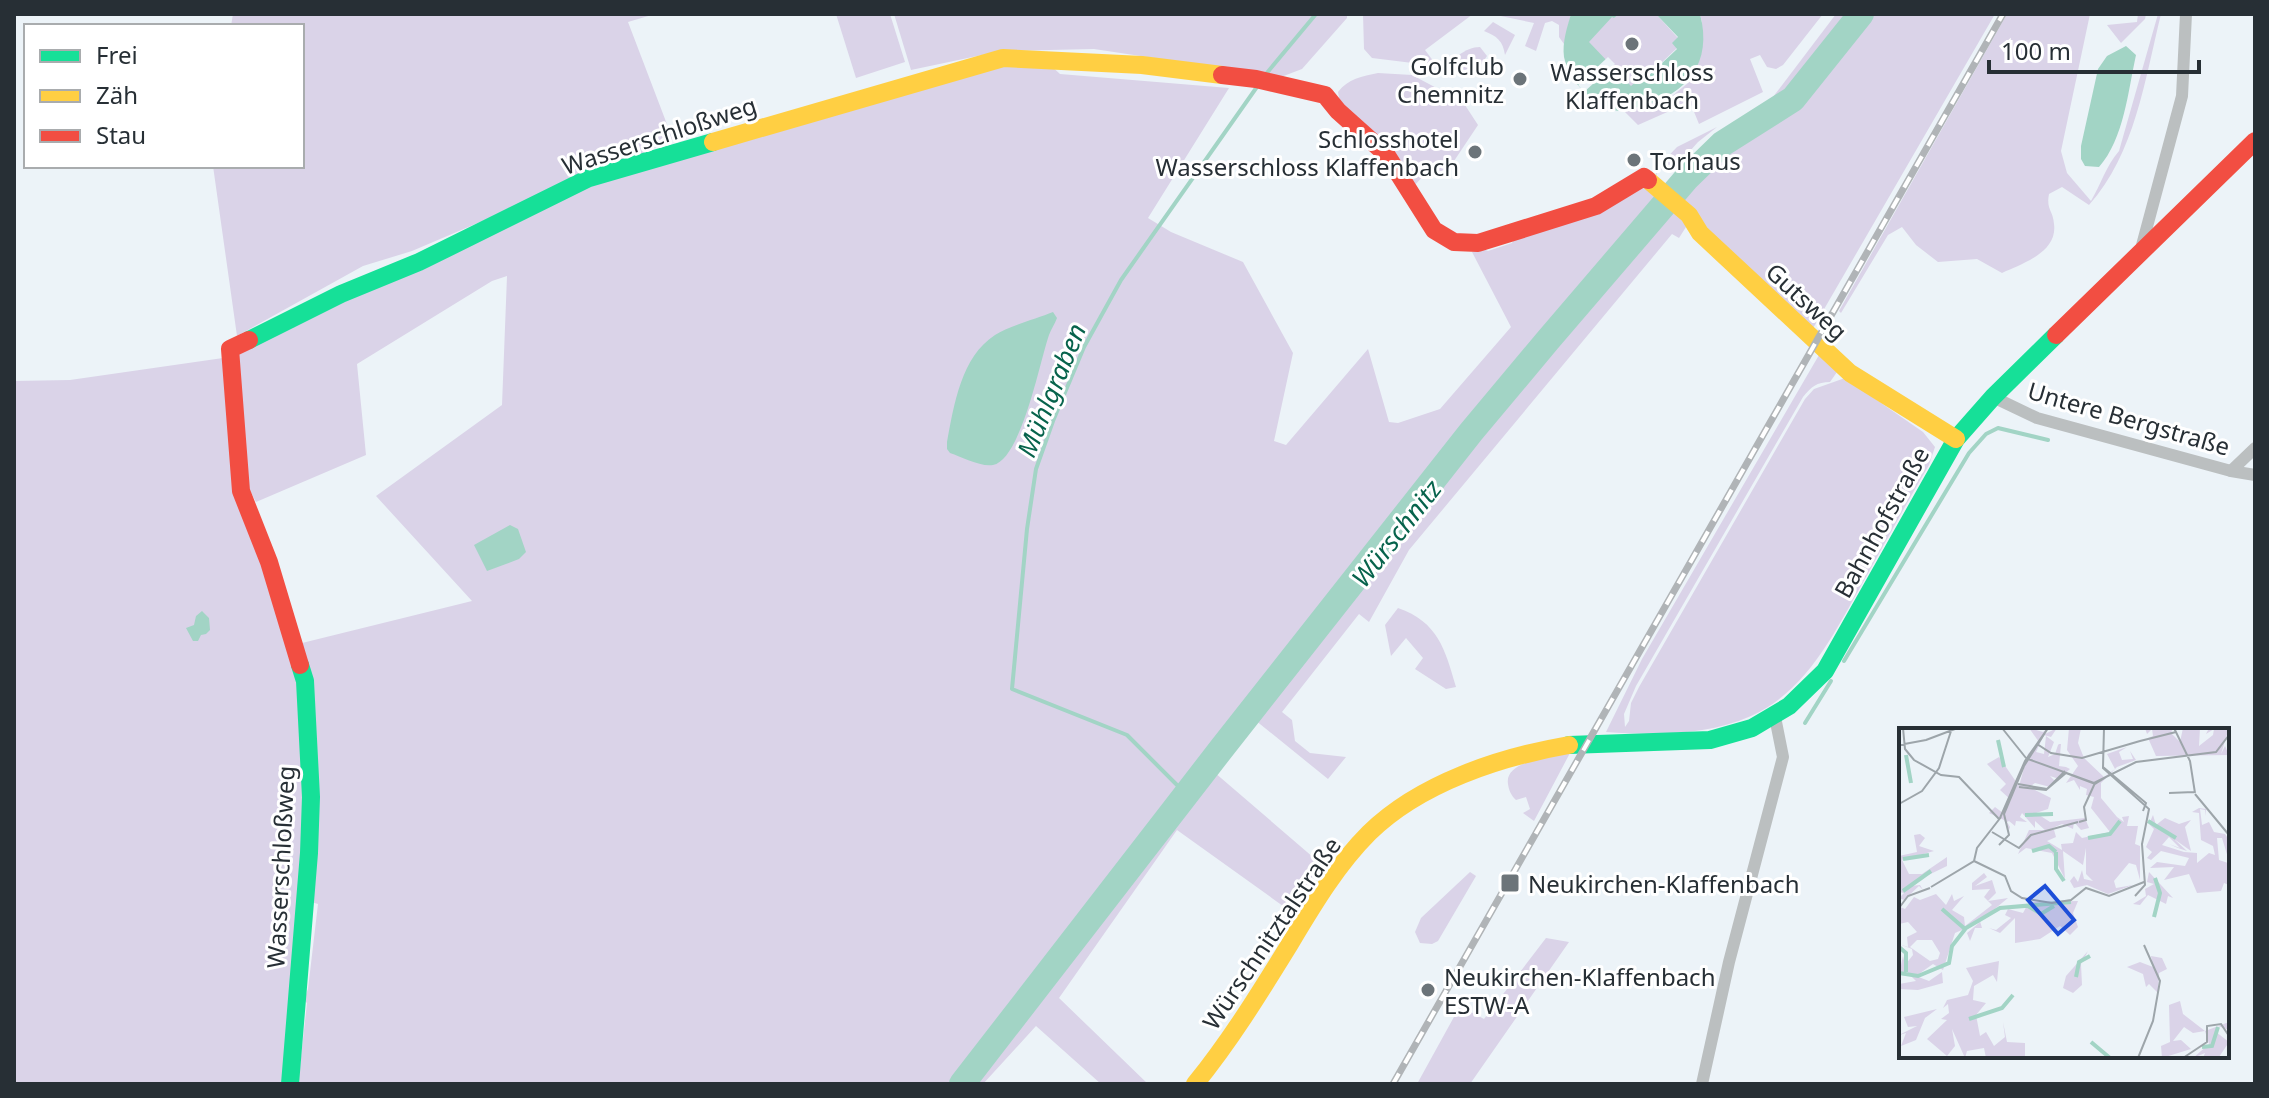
<svg xmlns="http://www.w3.org/2000/svg" width="2269" height="1098" viewBox="0 0 2269 1098" font-family="'Noto Sans',sans-serif">
  <style>
    .green { fill: #dad3e8 }
    .water { fill: #a2d4c5 }
    .pier { fill: #ecf3f8 }
    .lines { fill: none; stroke-linecap: round; stroke-linejoin: round }
    .stream { stroke: #a2d4c5; stroke-width: 4 }
    .river { stroke: #a2d4c5; stroke-width: 26 }
    .street { stroke: #bbbfc0; stroke-width: 12 }
    .fast { stroke: #16e098; stroke-width: 18 }
    .slow { stroke: #ffcf43; stroke-width: 18 }
    .jam { stroke: #f24e42; stroke-width: 18 }
    .rail-casing { stroke: #b0b4b7; stroke-width: 7 }
    .rail { stroke: #fff; stroke-width: 4; stroke-dasharray: 12; stroke-linecap: butt }
    .poi-dot { fill: #6c7479; stroke: #fff; stroke-width: 3 }
    .labels { text-anchor: middle; dominant-baseline: central; stroke-width: 6; stroke-linejoin: round; paint-order: stroke }
    .poi-label { font-size: 24px; fill: #272f35; stroke: #fff; text-anchor: start }
    .street-label { font-size: 24px; fill: #272f35; stroke: #fff }
    .water-label { font-size: 26px; font-style: italic; fill: #07634c; stroke: #fff }
    .inset-river { fill: none; stroke: #a2d4c5; stroke-width: 4 }
    .inset-road { fill: none; stroke: #9da5aa; stroke-width: 2 }
    .view { fill: #1d4ed8; fill-opacity: 0.15; stroke: #1d4ed8; stroke-width: 4 }
    .inset-edge { fill: none; stroke: #272f35; stroke-width: 4 }
  </style>
  <rect width="100%" height="100%" fill="#ecf3f8"/>
  <!-- green -->
  <g class="green">
    <polygon points="233,14 655,14 628,22 673,140 412,251 363,266 237,336 213,166 302,166 302,26 231,26"/>
    <polygon points="836,14 890,14 905,62 856,78"/>
    <polygon points="894,14 1347,14 1347,18 1302,69 1281,77 1094,49 1001,51 911,70"/>
    <polygon points="1363,14 1473,14 1425,50 1437,66 1372,58 1364,49"/>
    <polygon points="1491,14 1571,14 1564,44 1559,37 1559,25 1552,21 1545,23 1536,51 1525,46 1534,23"/>
    <polygon points="1619,14 1656,14 1678,38 1677,48 1641,82 1631,87 1588,42 1612,16 1614,18"/>
    <polygon points="1700,14 1823,14 1783,65 1776,69 1767,67 1760,55 1750,59 1763,92 1699,124 1690,102 1638,125 1624,111 1672,96 1688,83 1702,22"/>
    <polygon points="1836,14 1854,14 1790,96 1777,104 1773,97"/>
    <polygon points="1870,14 1995,14 1812,330 1703,230 1679,200 1726,154 1796,102 1827,70"/>
    <path d="M2007 14H2090L2061 151 2067 173 2091 201C2101 184 2106 166 2119 151L2158 14H2161C2145 79 2135 154 2089 205L2062 187 2049 194C2046 210 2053 210 2054 224 2058 252 2022 264 2002 273L1977 259 1938 262 1916 245 1902 227 1888 235 1841 313 1839 311Z"/>
    <polygon points="2138,14 2146,14 2145,19 2121,43 2107,25 2137,22"/>
    <path d="M1493 22 1515 35 1505 55C1503 41 1497 36 1484 31Z"/>
    <path d="M1480 47 1487 56 1478 69 1441 71C1452 60 1465 47 1480 47Z"/>
    <polygon points="1003,59 1048,63 1060,74 1229,88 1148,218 1171,232 1243,262 1293,353 1274,441 1286,445 1368,349 1389,422 1398,423 1440,409 1511,327 1472,252 1483,249 1488,251 1512,243 1515,237 1640,188 1646,188 1685,220 1686,227 1679,238 1672,234 1409,550 1369,622 1359,614 1282,712 1292,720 1295,741 1310,753 1346,757 1328,779 1255,720 1214,772 1321,864 1290,911 1177,830 1059,998 1148,1084 1101,1084 1036,1026 983,1084 298,1084 307,1003 304,1000 308,989 318,904 311,902 308,865 287,1084 14,1084 14,381 70,380 223,358 241,491 298,644 472,601 376,496 502,405 507,276 492,281 357,364 366,455 256,502 247,485 236,350 576,186"/>
    <path d="M1378 73 1412 75 1463 102 1478 125 1442 179 1425 174 1413 187 1340 103 1338 92C1348 79 1362 76 1378 73Z"/>
    <polygon points="1717,127 1698,142 1674,169 1657,170 1656,181 1656,169 1677,147"/>
    <path d="M1819 355 1837 372 1830 382C1817 382 1811 387 1803 397L1636 686 1624 714 1625 727 1629 721 1631 703 1639 687 1805 399 1814 389 1845 378 1923 432 1935 447 1929 465C1907 502 1887 540 1866 577 1836 629 1809 690 1751 716 1707 736 1653 735 1606 732L1642 659Z"/>
    <path d="M1398 608C1438 622 1445 649 1456 687L1446 689 1415 669 1423 658 1406 638 1391 656 1385 625Z"/>
    <path d="M1570 753 1534 821 1523 813 1530 809 1526 797 1516 800C1511 795 1509 791 1508 784 1504 760 1554 757 1570 753Z"/>
    <polygon points="1470,872 1476,876 1438,941 1432,944 1420,943 1415,932 1421,918"/>
    <polygon points="1546,938 1569,942 1470,1084 1417,1084 1460,1006 1484,1019"/>
  </g>
  <!-- water -->
  <g class="water">
    <path d="M1571 14H1619L1614 18 1612 17 1589 42 1631 86 1639 79 1642 82 1677 49 1672 43 1678 37 1656 14H1700C1713 63 1687 94 1642 106 1637 107 1630 110 1624 111 1596 112 1569 81 1564 57 1562 42 1567 28 1571 14Z"/>
    <path d="M2126 46 2136 55C2128 91 2124 139 2099 167L2085 166 2081 159V146L2098 69 2107 56Z"/>
    <path d="M1053 312 1057 318C1055 324 1051 329 1049 335 1040 361 1021 460 993 465 980 467 962 457 950 453L947 449V442C954 405 961 357 995 335 1009 326 1036 319 1053 312Z"/>
    <polygon points="510,525 518,529 526,552 519,559 487,571 474,545"/>
    <polygon points="202,611 209,618 210,630 206,634 201,635 198,641 193,641 186,628 194,625 196,616"/>
  </g>
  <!-- pier -->
  <polygon class="pier" points="1608,57 1615,64 1584,92 1578,85"/>
  <g class="lines">
    <!-- stream -->
    <g class="stream">
      <polyline points="1266,74 1316,14"/>
      <polyline points="1844,661 1969,453 1986,434 1998,428 2048,440"/>
      <polyline points="1805,723 1831,681"/>
      <polyline points="1186,794 1127,735 1012,689 1027,529 1036,469 1053,421 1084,347 1121,280 1259,84"/>
    </g>
    <!-- river -->
    <polyline class="river" points="962,1084 1222,748 1471,432 1548,340 1686,179 1722,144 1793,99 1861,14"/>
    <!-- street -->
    <g class="street">
      <polyline points="2141,249 2182,96 2186,14"/>
      <polyline points="1993,397 2037,418 2231,471 2255,475"/>
      <polyline points="2231,471 2255,448"/>
      <polyline points="1702,1084 1729,962 1783,757 1775,717"/>
    </g>
    <!-- fast -->
    <g class="fast">
      <polyline points="249,340 341,294 419,262 589,178 713,142"/>
      <polyline points="1569,745 1710,740 1752,728 1789,706 1825,671 1956,439 1993,397 2056,335"/>
      <polyline points="290,1084 309,853 311,797 305,681 300,665"/>
    </g>
    <!-- slow -->
    <g class="slow">
      <polyline points="713,142 1003,58 1142,65 1222,75"/>
      <polyline points="1648,180 1689,215 1700,233 1850,373 1956,439"/>
      <path d="M1195 1084C1230 1041 1259 994 1288 947 1312 907 1336 866 1369 833 1420 783 1500 757 1569 745"/>
    </g>
    <!-- jam -->
    <g class="jam">
      <polyline points="1222,75 1256,79 1325,95 1338,111 1386,154 1434,230 1454,242 1478,243 1596,206 1644,177 1648,180"/>
      <polyline points="2056,335 2255,141"/>
      <polyline points="249,340 230,349 241,491 269,562 300,665"/>
    </g>
    <!-- rail casing -->
    <g class="rail-casing">
      <polyline id="rail" points="1393,1084 2003,14"/>
    </g>
    <!-- rail -->
    <use href="#rail" class="rail"/>
  </g>
  <!-- markers -->
  <g class="poi-dot">
    <circle cx="1632" cy="44" r="8"/>
    <circle cx="1520" cy="79" r="8"/>
    <circle cx="1475" cy="152" r="8"/>
    <circle cx="1634" cy="160" r="8"/>
    <rect x="1500" y="873" width="20" height="20" rx="4"/>
    <circle cx="1428" cy="990" r="8"/>
  </g>
  <g class="labels">
    <!-- poi labels -->
    <g class="poi-label">
      <text x="1504" y="65" text-anchor="end">Golfclub<tspan x="1504" dy="28">Chemnitz</tspan></text>
      <text x="1632" y="71" text-anchor="middle">Wasserschloss<tspan x="1632" dy="28">Klaffenbach</tspan></text>
      <text x="1459" y="138" text-anchor="end">Schlosshotel<tspan x="1459" dy="28">Wasserschloss Klaffenbach</tspan></text>
      <text x="1650" y="160">Torhaus</text>
      <text x="1528" y="883">Neukirchen-Klaffenbach</text>
      <text x="1444" y="976">Neukirchen-Klaffenbach<tspan x="1444" dy="28">ESTW-A</tspan></text>
    </g>
    <!-- street labels -->
    <g class="street-label">
      <text transform="translate(659 135) rotate(-18)">Wasserschloßweg</text>
      <text transform="translate(1807 301) rotate(43)">Gutsweg</text>
      <text transform="translate(2129 418) rotate(16)">Untere Bergstraße</text>
      <text transform="translate(1881 522) rotate(-61)">Bahnhofstraße</text>
      <text transform="translate(280 867) rotate(-87)">Wasserschloßweg</text>
      <text transform="translate(1271 933) rotate(-56)">Würschnitztalstraße</text>
    </g>
    <!-- water labels -->
    <g class="water-label">
      <text transform="translate(1051 390) rotate(-68)">Mühlgraben</text>
      <text transform="translate(1396 533) rotate(-52)">Würschnitz</text>
    </g>
  </g>
  <!-- overview -->
  <g transform="translate(1899 728)">
    <rect width="330" height="330" fill="#ecf3f8"/>
    <path d="M130 0 144 4 149 0 145 5 146 6 158 0 152 9 145 7 137 24 145 26 147 8 155 14 149 29 156 26 159 17 160 16H162L160 38 167 39 171 41 160 51 151 48 157 54 151 59 136 55 130 59 152 70 149 81 137 85 151 94 186 90 190 100 182 102 175 94 174 101 163 96 147 103 136 93V100L123 85 121 89 128 94 117 93 116 98 110 93 108 94 111 99 110 102 105 92 90 85 96 79 104 85 112 72 101 62 107 56 88 36 100 29 120 58 129 26 140 14ZM170 0H182L179 15 185 30 205 49 216 41 208 26 228 19 220 24 223 32 234 31 231 23 237 32 218 39 202 55V70L218 89 225 94 223 89 230 88 228 98H239L236 116 241 118V152L237 137 230 135 215 153 217 160 234 157 209 166 188 157 175 160 171 153 175 148 179 154 183 142 185 151 194 153 187 146V120L184 137 164 123 166 151 153 125 127 120 119 126 130 102H155L157 109 148 113 163 122 162 116 174 115 177 104 183 110 211 104 192 80 195 69 187 67 188 61 181 58V62L175 52 167 55 179 38 168 22ZM246 0H274L272 5 281 14 284 0H301L300 18 314 7 315 1 307 6 310 0H330L322 26 326 18 330 27 257 28 249 10 254 8 253 1 248 6ZM300 80 307 81 306 88V82L301 81 303 97 310 94 315 104 326 106 330 112V133L323 110H318L320 132 329 135 330 157 325 155 322 163 298 165 290 146 265 152 275 139 251 140 258 134 286 138 290 130 262 123 252 132 248 130 253 124 247 119 255 101 250 96 254 87 257 97 266 90 280 96 292 92 286 99 292 123 275 111 288 123 279 120 270 116 281 120 270 109 263 117 285 124 298 125V135L310 125 316 127 314 118 302 112 300 85 293 84ZM21 106 26 110 20 118 35 123 3 132 10 146H23L48 129V138L15 154 11 158 21 157 24 162 20 158 5 172 0 170 5 165 0 164V128L18 124 15 107ZM250 144 274 170 269 168 267 176 249 167 241 177 234 176 247 168 246 161 255 156 248 154ZM85 145 88 149 76 158 93 152 97 165 89 173 109 170 81 193 83 200H76L71 213 68 205 81 194 56 205 44 242 34 236 17 248 30 253 43 244 44 255 19 262 0 261V256L17 253 8 244 0 246 4 228 6 237 14 227 13 221 0 216 9 219 8 209 18 204 9 194 0 196 1 179 6 181 15 169 21 172 37 166 47 177 53 166 55 173 65 168 53 182 65 189 66 198 93 177 85 169 91 161 73 162V155ZM18 212H33L41 225 39 231 31 233 11 219ZM179 173 174 185 179 199 171 207 161 198 141 211 116 215V190L101 205 90 200 97 202 112 190 106 187 109 181 124 185 130 174ZM189 223 182 236 183 257 174 265 164 260 167 248ZM252 228 263 230 268 241 260 245 259 265 250 256 247 259 244 246 228 239 241 234 254 239ZM100 233 98 254 94 247 75 258 74 272 87 275 77 287 81 308 87 304 95 318 106 309 104 294 108 314 126 315V330H87L85 320 68 323 66 330 53 301 56 318 48 328 28 311 48 292 42 291 50 285 49 276 44 280 48 272 69 267 74 253 67 240ZM281 273 284 286 306 303 294 305 285 299 274 313 282 312 292 321 263 330 262 318 271 314 270 277ZM38 281 26 290 17 312 2 318 7 305 0 307 18 298 9 299 5 289ZM330 294V302L319 298 317 304 330 314 320 329 330 330H304L306 325 294 330 310 316 306 303Z" fill="#dad3e8" fill-rule="evenodd"/>
    <path class="inset-river" d="M99 12 105 39M7 27 12 55M126 87 154 86M249 93 277 110M189 110 211 106 221 93M133 123 150 118 157 124M157 124V141L165 153M4 131 30 127M4 163 32 143M129 178 142 186 155 178M43 181 66 201M255 189 261 165 256 150M0 219 7 225V244M0 245 19 248 50 235 53 218 67 200 101 180 172 174M177 249 180 234 191 228M70 291 103 280 114 267M192 314 211 330M303 319 313 318 319 299"/>
    <path class="inset-road" d="M4 0 6 21 15 32 42 47 60 49 100 91M103 0 127 30M205 0 204 40 250 81 243 116 246 157 236 168M205 0 204 39 247 75 244 83M275 0 291 33 296 65M27 12 56 1M241 13 277 4M138 16 152 25 183 30 241 13M0 17 27 12M129 31 195 55 237 34 317 24 330 7M119 56 148 61 166 43M120 59 147 62 167 45 196 56 212 46M270 65 295 64M296 66 330 107M0 76 23 63 40 40 53 0M101 90 126 33 149 0M180 94 187 92 185 79 196 55M93 104 120 120 132 107 179 94M100 117 110 107 105 86 125 38 149 0M75 133 106 148 112 163 123 170 153 175 172 172 187 160 210 168 245 154M32 159 75 133 78 120 102 89M0 180 9 168 31 160M239 330 254 293 261 253 245 217M284 330 308 314V298L322 296 330 308"/>
    <path class="view" d="M146 158 175 192 159 206 129 172Z"/>
    <rect width="330" height="330" class="inset-edge"/>
  </g>
  <!-- border -->
  <rect width="2269" height="1098" fill="none" stroke="#272f35" stroke-width="32"/>
  <!-- legend -->
  <rect x="24" y="24" width="280" height="144" fill="#ffffff" stroke="#a9acae" stroke-width="2"/>
  <rect x="40" y="50" width="40" height="12" fill="#16e098" stroke="#a9acae" stroke-width="2"/>
  <text x="96" y="64" font-size="24" fill="#272f35">Frei</text>
  <rect x="40" y="90" width="40" height="12" fill="#ffcf43" stroke="#a9acae" stroke-width="2"/>
  <text x="96" y="104" font-size="24" fill="#272f35">Zäh</text>
  <rect x="40" y="130" width="40" height="12" fill="#f24e42" stroke="#a9acae" stroke-width="2"/>
  <text x="96" y="144" font-size="24" fill="#272f35">Stau</text>
  <!-- scale -->
  <path d="M1989 60v12h210v-12" fill="none" stroke="#272f35" stroke-width="4"/>
  <text x="2001" y="60" font-size="24" fill="#272f35" stroke="#ffffff" stroke-width="6" paint-order="stroke">100 m</text>
</svg>
